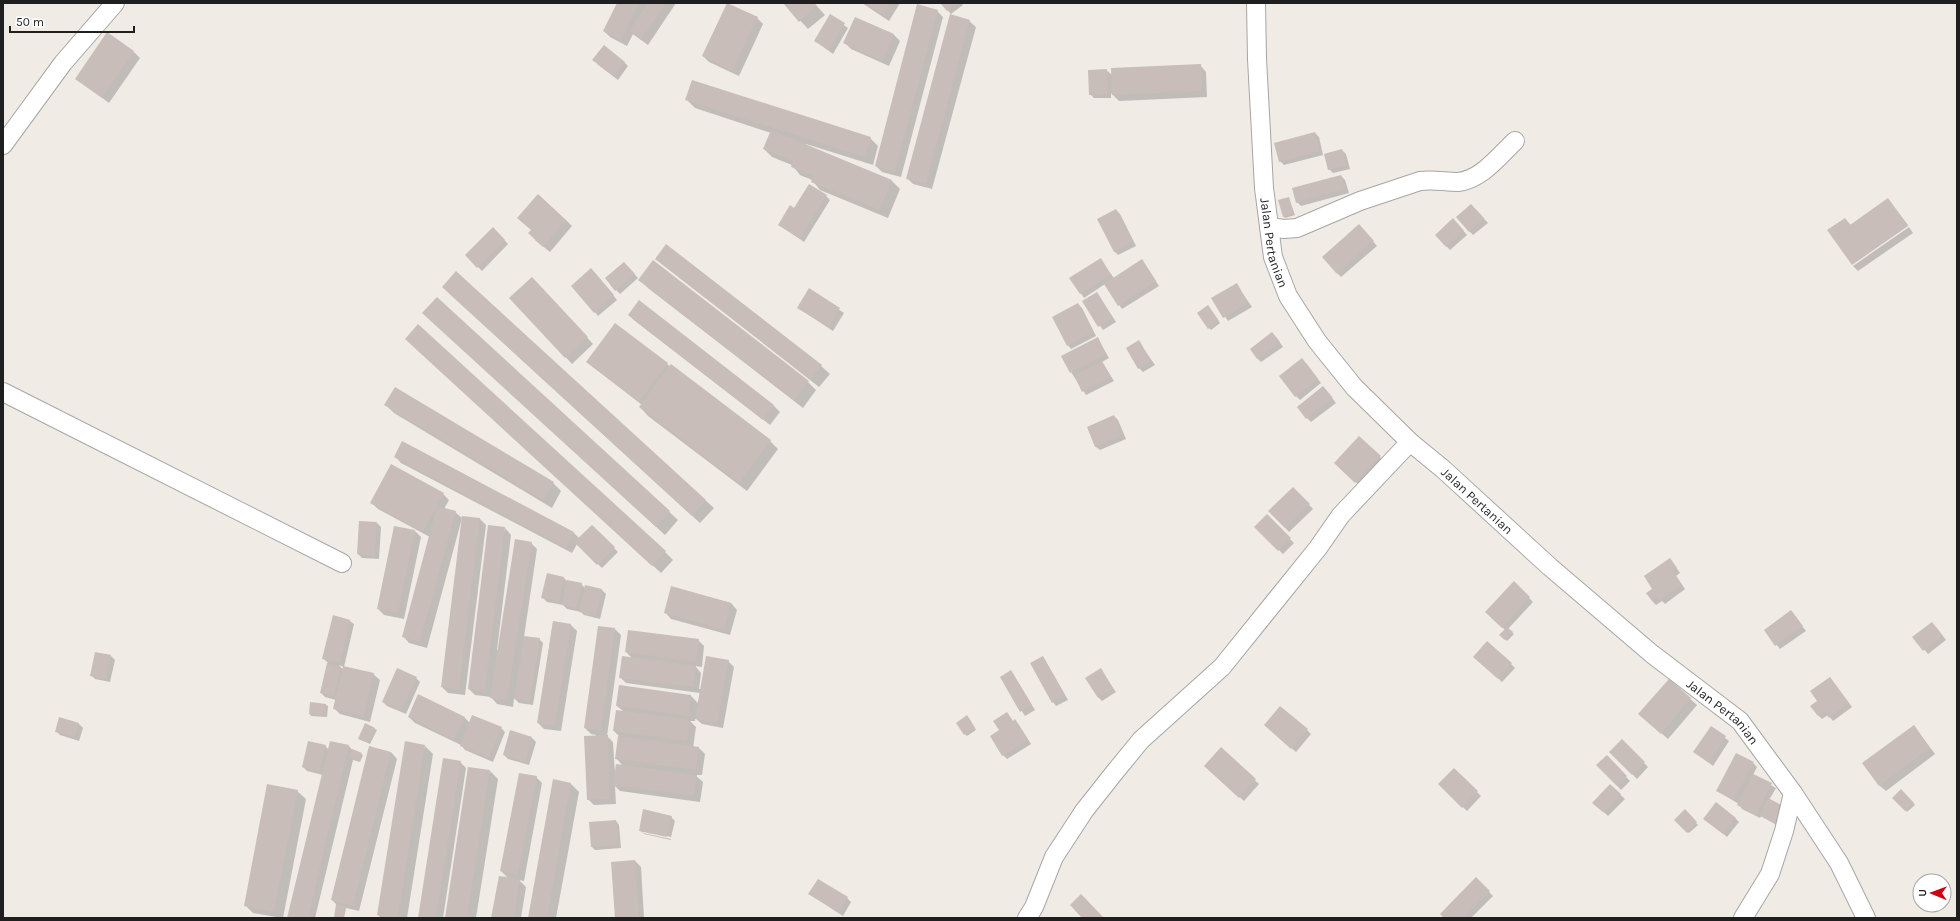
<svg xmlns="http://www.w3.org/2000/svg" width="1960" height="921" viewBox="0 0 1960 921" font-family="Karla,sans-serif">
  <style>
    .shadow { fill: #0003; fill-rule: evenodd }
    .building { fill: #c8bdb8 }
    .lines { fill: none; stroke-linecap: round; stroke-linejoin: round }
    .minor-casing { stroke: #a6a6a6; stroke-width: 20 }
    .minor { stroke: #fff; stroke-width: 18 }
    .labels { text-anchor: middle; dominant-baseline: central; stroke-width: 3; stroke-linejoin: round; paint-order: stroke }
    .street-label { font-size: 13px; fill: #1f1f1f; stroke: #fff }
  </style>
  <rect width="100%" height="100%" fill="#f0ebe5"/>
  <!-- shadow -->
  <g class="shadow">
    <polygon points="618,3 676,3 648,45 633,34 627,46 610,37 604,31"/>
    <polygon points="784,3 814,3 825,15 808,29"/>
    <polygon points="862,3 900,3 889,21"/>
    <polygon points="941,3 961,3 963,5 951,14"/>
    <polygon points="937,11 943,17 901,177 882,172 876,166"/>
    <polygon points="830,16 848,28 833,54 815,41"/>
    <polygon points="757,18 763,24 739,76 709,62 703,56"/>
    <polygon points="856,18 894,35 900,41 889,66 851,49 845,43"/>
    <polygon points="969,21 976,27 932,189 913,184 907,178"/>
    <polygon points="134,52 140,58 109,103 77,79"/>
    <polygon points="624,62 628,66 618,80 597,64"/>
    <polygon points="1200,65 1206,72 1207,97 1119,101 1111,93 1111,98 1094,98 1090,94 1106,70 1112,75"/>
    <polygon points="687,100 870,138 878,146 873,165 806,144 806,145 892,181 900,189 888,218 820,190 812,180 800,175 792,165 772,157 764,149 771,133 695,108"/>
    <polygon points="1315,133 1319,137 1323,155 1284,165 1280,161"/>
    <polygon points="1342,150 1346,154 1350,169 1333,173 1329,169"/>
    <polygon points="1341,176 1345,180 1349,193 1301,206 1297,202"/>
    <polygon points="826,196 830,200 804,242 779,224 794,209"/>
    <polygon points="1289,199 1295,215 1285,218 1283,216"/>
    <polygon points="1888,199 1908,225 1852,264 1845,219 1851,225"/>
    <polygon points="1475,209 1488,223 1473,235 1457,218"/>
    <polygon points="1116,210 1120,214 1136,246 1118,255 1114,251"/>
    <polygon points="566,220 572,226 550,252 535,240"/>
    <polygon points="1457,223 1467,235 1450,250 1436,235"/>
    <polygon points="1909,227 1913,233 1858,271 1853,266"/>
    <polygon points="493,228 508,244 482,271 466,255"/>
    <polygon points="1363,230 1377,246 1341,277 1337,273"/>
    <polygon points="656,259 821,366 830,374 819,387"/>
    <polygon points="1100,259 1114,278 1142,260 1159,286 1122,309 1105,284 1084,298 1071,278"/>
    <polygon points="628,267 638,278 620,294 616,290"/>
    <polygon points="595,273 617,300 598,316 595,312"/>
    <polygon points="640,279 808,382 816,390 803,408 648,288"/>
    <polygon points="1236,284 1252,307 1228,321 1213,298"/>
    <polygon points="538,285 593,344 572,364 511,298"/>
    <polygon points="809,290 844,313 833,331 798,308"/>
    <polygon points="1097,293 1116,322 1103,330 1083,302"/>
    <polygon points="451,295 705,500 714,508 700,523"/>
    <polygon points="437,299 678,520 665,535 432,321"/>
    <polygon points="639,302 774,406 780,412 770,425 635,321 629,315"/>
    <polygon points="1078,304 1082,308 1096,336 1071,349 1068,345"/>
    <polygon points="1208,306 1220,323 1211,330 1209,328"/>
    <polygon points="615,325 770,441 778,449 747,491 648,416 640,407 642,405 587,362"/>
    <polygon points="1276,337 1283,347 1261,362 1257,358"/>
    <polygon points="1098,339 1109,358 1102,362 1114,381 1086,395 1071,372"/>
    <polygon points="1139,342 1155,365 1143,372 1139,368"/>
    <polygon points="414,347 665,552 673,560 661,573"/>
    <polygon points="1306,363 1321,383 1300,400 1296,396"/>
    <polygon points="1327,392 1336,403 1311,422 1307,418"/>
    <polygon points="386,405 553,483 561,491 552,508 394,413"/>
    <polygon points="1114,416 1118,420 1126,439 1100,450 1096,447 1088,427"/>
    <polygon points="1359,437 1384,461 1360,486 1335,463"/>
    <polygon points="403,442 574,533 580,539 592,526 618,552 602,568 577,544 572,553 401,463 395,456"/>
    <polygon points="1293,488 1313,509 1289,532 1270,511"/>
    <polygon points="443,494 449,500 444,509 455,512 462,518 427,648 409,643 403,636 430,537 378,509 372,503"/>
    <polygon points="1267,516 1294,543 1283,554 1255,527"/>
    <polygon points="463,517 480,519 486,525 465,695 448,693 442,687"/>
    <polygon points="377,523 381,527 379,559 362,558 358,554"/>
    <polygon points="505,528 511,535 497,650 498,650 531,543 537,549 524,637 539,639 543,643 533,705 519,703 514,698 513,707 497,704 491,697 475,695 469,689"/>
    <polygon points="415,531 421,537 404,619 384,615 378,609"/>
    <polygon points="1673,563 1680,573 1676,576 1685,589 1665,604 1662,601 1656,605 1652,601 1653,589"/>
    <polygon points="564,578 568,582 581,584 585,588 602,590 606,594 600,619 584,615 581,612 567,609 563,605 547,602 543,598"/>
    <polygon points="1514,583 1533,602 1508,629 1514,634 1507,641 1500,635 1505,630 1487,612"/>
    <polygon points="672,587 731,603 737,610 730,635 671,619 665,612"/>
    <polygon points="1791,611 1806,631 1780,649 1765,630"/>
    <path d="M334 617 350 621 354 624 344 667 373 674 380 680 370 722 340 714 334 708 336 700 325 697 321 693 328 663 324 659ZM339 665 344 667 343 670Z"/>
    <polygon points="553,622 571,625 577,631 561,731 544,729 538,723"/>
    <polygon points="1936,627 1946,640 1928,654 1914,637"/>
    <polygon points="615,629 621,635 607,736 613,742 615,773 623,766 616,758 621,738 614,731 624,712 617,706 620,686 691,696 698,703 700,693 626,683 620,677 633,659 626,652 698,640 704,646 702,667 695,666 701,673 699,689 701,689 728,661 734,667 723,728 702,724 695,718 695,721 690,721 696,727 693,748 699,748 705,754 702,775 695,775 703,782 700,802 620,791 615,786 616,804 594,805 588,799 596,735 591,734 585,728"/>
    <polygon points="111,656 115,660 110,682 95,679 91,675"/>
    <polygon points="1043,657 1068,700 1056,706 1053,702"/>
    <polygon points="1479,660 1511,664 1515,668 1502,682"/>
    <polygon points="1100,670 1116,692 1102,701 1098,697"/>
    <polygon points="1011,671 1035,710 1025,716 1001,677"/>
    <polygon points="416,678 420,682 406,714 387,706 383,702"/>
    <polygon points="1830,678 1852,707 1833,721 1828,715 1822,719 1818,715 1818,701"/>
    <polygon points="1669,680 1697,705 1668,739 1646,720"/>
    <polygon points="326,705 328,706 327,717 311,716 310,714"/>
    <polygon points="1007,713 1013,722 1015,721 1019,725 1031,744 1007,759 1003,755"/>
    <polygon points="409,717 465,718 470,723 501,728 505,732 493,762 465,750 461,745 415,723"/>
    <polygon points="969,718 976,730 967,736 965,734"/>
    <polygon points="60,719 79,724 83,728 79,741 60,735 56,731"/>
    <polygon points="365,724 377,730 370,744 359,739"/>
    <polygon points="1914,726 1935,754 1886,791 1879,785"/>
    <polygon points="1711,727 1729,741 1713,766 1695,752"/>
    <polygon points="1269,729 1307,730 1311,734 1296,752"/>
    <polygon points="532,738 536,742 529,765 508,759 504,755"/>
    <polygon points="1622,741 1648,767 1637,779 1611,752"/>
    <polygon points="325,746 329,750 349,746 353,751 363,755 360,762 353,760 315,918 288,918 323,775 307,771 303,767"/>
    <polygon points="425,746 433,754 407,918 381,918 378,915"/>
    <polygon points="1221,749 1259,784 1244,801 1209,770"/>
    <polygon points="391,752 397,759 359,911 346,908 344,918 335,918 337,905 332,900"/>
    <polygon points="1607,756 1630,781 1621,790 1598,765"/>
    <polygon points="460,762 466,768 443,918 419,918"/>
    <polygon points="1753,763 1757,767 1753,775 1776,788 1769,800 1780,827 1761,816 1760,818 1742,809 1739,804 1717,791"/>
    <polygon points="1454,769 1481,796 1467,811 1439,784"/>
    <polygon points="490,771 498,779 476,918 446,918"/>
    <polygon points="536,777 542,783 524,881 519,880 526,887 521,918 492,918 508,878 501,871"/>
    <polygon points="554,781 571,784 579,792 556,918 529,918"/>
    <polygon points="1610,785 1625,799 1608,816 1594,803"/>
    <polygon points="297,791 306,799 283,918 253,913 245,905"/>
    <polygon points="1901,791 1915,805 1907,812 1894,798"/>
    <polygon points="1685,811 1698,825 1689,833 1676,820"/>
    <polygon points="671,817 675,821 671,837 643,831 643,833 671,839 671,840 644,834 640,830"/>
    <polygon points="1735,818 1739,822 1727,837 1709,822"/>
    <polygon points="616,821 619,825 621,848 595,850 591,846"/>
    <polygon points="635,861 641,867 644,918 616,918"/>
    <polygon points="1476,879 1493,896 1471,918 1445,918"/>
    <polygon points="809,894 847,898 851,902 843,916"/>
  </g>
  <!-- building -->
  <g class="building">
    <polygon points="617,3 639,3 621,40 603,31"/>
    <polygon points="648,3 666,3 641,40 629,31"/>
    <polygon points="727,3 758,17 732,71 702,56"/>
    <polygon points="783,3 814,3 817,6 799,22"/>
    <polygon points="863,3 890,3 883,15"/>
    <polygon points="940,3 956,3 947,11"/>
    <polygon points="917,4 938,10 895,172 875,166"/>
    <polygon points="830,14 845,23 829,50 814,41"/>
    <polygon points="950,14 970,20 926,184 906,179"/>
    <polygon points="855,17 894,34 883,61 843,43"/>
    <polygon points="107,32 134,51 102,98 75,79"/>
    <polygon points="604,45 625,62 614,76 592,60"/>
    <polygon points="1201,64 1202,91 1112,95 1111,68"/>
    <polygon points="1107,69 1108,94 1089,95 1088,70"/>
    <polygon points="692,80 871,137 864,157 685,100"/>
    <polygon points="771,130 892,180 880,210 811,182 813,176 791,167 793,161 763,149"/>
    <polygon points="1315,132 1320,151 1279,162 1274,143"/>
    <polygon points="1342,149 1347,165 1328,170 1324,154"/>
    <polygon points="1341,175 1345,189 1296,203 1292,188"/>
    <polygon points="809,184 827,195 800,239 778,225 790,205 794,208"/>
    <polygon points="538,194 566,220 543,247 528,233 531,230 517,218"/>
    <polygon points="1289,197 1294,214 1283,217 1278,200"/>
    <polygon points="1888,198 1908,226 1852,265 1827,230 1845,218 1850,225"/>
    <polygon points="1471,204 1484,218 1469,232 1456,217"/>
    <polygon points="1116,209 1133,242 1114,252 1097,219"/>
    <polygon points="1453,218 1464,231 1446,247 1435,235"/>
    <polygon points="1359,224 1374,241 1337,274 1322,257"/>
    <polygon points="493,227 505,240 477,268 465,255"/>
    <polygon points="666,244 822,365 811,380 655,259"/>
    <polygon points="1101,258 1111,275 1080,294 1069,278"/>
    <polygon points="1142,259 1156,281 1118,306 1104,284"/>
    <polygon points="653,260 809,381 794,400 638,280"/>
    <polygon points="624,262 635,274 615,291 605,278"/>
    <polygon points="591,268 614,295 594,313 571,286"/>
    <polygon points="456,271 706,500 692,516 442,287"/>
    <polygon points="532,277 588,337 565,358 509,298"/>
    <polygon points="1237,283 1248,303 1223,318 1211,298"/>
    <polygon points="809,288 840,308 829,327 797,308"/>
    <polygon points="1097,292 1113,318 1098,327 1082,301"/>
    <polygon points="437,297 670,511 656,527 422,313"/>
    <polygon points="639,300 774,405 763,420 628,315"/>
    <polygon points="1078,303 1093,332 1067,346 1052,317"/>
    <polygon points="1208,305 1219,321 1208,329 1197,313"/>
    <polygon points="615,323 668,363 639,402 586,362"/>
    <polygon points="418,324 666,551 652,566 405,339"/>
    <polygon points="1272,332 1280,342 1257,359 1250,349"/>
    <polygon points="1098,337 1106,354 1070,373 1061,356"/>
    <polygon points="1139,340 1151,361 1138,369 1126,348"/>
    <polygon points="1302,358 1318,379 1295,397 1279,376"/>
    <polygon points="1102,361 1111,377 1082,392 1074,375"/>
    <polygon points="671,364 771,440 739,483 639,407"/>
    <polygon points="1323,386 1333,398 1306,419 1297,407"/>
    <polygon points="395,387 554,482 543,500 384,405"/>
    <polygon points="1114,415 1123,435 1095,447 1087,427"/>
    <polygon points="1359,436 1381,456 1355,483 1334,463"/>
    <polygon points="402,441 574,532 566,548 394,457"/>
    <polygon points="391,464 444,493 423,532 370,503"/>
    <polygon points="1293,487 1310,504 1285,528 1268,511"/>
    <polygon points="437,506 456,511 420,642 402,637"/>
    <polygon points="1267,514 1291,538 1278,551 1254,527"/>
    <polygon points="462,516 480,518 459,689 441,687"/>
    <polygon points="359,521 377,522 375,556 357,554"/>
    <polygon points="488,525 505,527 485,691 468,689"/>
    <polygon points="592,525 615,547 597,565 574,542"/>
    <polygon points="394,526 415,530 398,613 377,609"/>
    <polygon points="515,539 532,542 507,701 490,698"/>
    <polygon points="1670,558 1677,568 1673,571 1682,585 1660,600 1658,597 1652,601 1646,593 1652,589 1644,576"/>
    <polygon points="547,573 564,577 559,602 541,598"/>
    <polygon points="567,580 582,583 576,608 562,605"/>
    <polygon points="1514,581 1530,597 1502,628 1485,612"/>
    <polygon points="585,585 602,589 596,616 579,612"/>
    <polygon points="671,586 731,603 724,630 664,613"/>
    <polygon points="1791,610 1803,626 1775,646 1764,630"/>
    <polygon points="333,615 350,620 340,663 322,659"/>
    <polygon points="553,621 571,624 555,726 537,723"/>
    <polygon points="1932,622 1943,636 1923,651 1912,637"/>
    <polygon points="598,626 615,628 601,731 584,728"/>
    <polygon points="1507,627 1513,632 1505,640 1499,635"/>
    <polygon points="628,630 699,639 696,662 625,652"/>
    <polygon points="524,636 540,638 530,702 514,699"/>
    <polygon points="1487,641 1512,663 1498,679 1473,657"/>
    <polygon points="95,652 111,655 106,679 90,676"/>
    <polygon points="622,656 696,666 693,687 619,678"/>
    <polygon points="706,656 729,660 717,723 695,719"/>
    <polygon points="1043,656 1065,695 1052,703 1030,663"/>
    <polygon points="327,663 341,667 334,697 320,693"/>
    <polygon points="343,666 374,673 364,716 333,709"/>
    <polygon points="397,668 417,677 401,711 382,702"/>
    <polygon points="1101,668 1113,688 1098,698 1085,678"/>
    <polygon points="1011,670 1032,705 1020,712 1000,677"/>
    <polygon points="1830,677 1849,703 1829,718 1824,711 1818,716 1810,706 1817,701 1810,691"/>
    <polygon points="1669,679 1691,698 1661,734 1638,714"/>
    <polygon points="619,685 691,695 689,716 616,706"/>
    <polygon points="418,694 465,717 454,740 408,717"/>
    <polygon points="310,702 326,704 326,716 309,714"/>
    <polygon points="1280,706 1308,729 1291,749 1264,725"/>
    <polygon points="616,710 690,720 687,741 613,731"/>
    <polygon points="1007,712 1013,721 1015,719 1028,740 1002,756 990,736 999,730 993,721"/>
    <polygon points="472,715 502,727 489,758 460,746"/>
    <polygon points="967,715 975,728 964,735 956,723"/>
    <polygon points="59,717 79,723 75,737 55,732"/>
    <polygon points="365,723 375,728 369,743 358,739"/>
    <polygon points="1914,725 1930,748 1879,786 1862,763"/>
    <polygon points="1711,726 1726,736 1709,763 1693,752"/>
    <polygon points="510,730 532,737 525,762 503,755"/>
    <polygon points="608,735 610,799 587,800 584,736"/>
    <polygon points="618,736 699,747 696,770 615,759"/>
    <polygon points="1622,739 1645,762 1632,775 1609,752"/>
    <polygon points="308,741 326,745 319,772 302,767"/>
    <polygon points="330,741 349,745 308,918 287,918"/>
    <polygon points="405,741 425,745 398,918 395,918 377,915"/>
    <polygon points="369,746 391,752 353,906 331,900"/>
    <polygon points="1221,747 1256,779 1239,798 1204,766"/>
    <polygon points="352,749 362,753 359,761 349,758"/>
    <polygon points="1736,753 1754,762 1734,800 1716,791"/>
    <polygon points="1607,755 1627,776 1617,786 1596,765"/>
    <polygon points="443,758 461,761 436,918 418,918"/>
    <polygon points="616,764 697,775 694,796 613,785"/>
    <polygon points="468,767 490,770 467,918 445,918"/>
    <polygon points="1454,768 1478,791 1462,808 1438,784"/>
    <polygon points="519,773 537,776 518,875 500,871"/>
    <polygon points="1753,774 1772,783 1756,815 1737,805"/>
    <polygon points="553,779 571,783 547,918 528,918"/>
    <polygon points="267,784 298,790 274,912 244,906"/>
    <polygon points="1610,784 1621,794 1604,813 1592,803"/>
    <polygon points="1901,789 1914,803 1905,811 1892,798"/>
    <polygon points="1768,798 1785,807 1776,824 1760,816"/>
    <polygon points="1716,802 1736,818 1723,834 1703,819"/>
    <polygon points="643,809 672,816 667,837 639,831"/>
    <polygon points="1685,809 1697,822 1687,833 1674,820"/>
    <polygon points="616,820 618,845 591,847 589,822"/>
    <polygon points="635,860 639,918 615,918 611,862"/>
    <polygon points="499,876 520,879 514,918 491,918"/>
    <polygon points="1476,877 1490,891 1463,918 1444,918 1440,914"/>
    <polygon points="818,879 848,897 839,912 808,894"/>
    <polygon points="1081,894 1104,918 1082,918 1070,905"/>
    <polygon points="336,904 345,906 343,918 334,918"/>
  </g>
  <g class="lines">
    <!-- minor casing -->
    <g class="minor-casing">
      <g id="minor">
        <path id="s1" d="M1256 3 1257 59 1264 188 1273 257 1288 296 1317 341 1354 387 1410 442 1443 469 1550 567 1652 654 1740 721 1793 793 1839 863 1866 918"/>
        <polyline points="3,145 63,63 115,3"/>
        <path d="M1269 227 1284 229 1297 228 1360 201 1420 181C1433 179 1445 182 1458 182 1481 180 1499 156 1515 141"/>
        <polyline points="3,392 342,563"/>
        <polyline points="1027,918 1034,907 1054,857 1084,811 1114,773 1141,740 1222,667 1318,548 1341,515 1410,442"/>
        <polyline points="1743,918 1770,874 1784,831 1793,793"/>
      </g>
    </g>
    <!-- minor -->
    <use href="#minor" class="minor"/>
  </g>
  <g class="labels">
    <!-- street labels -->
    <g class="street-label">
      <text stroke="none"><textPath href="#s1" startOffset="241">Jalan Pertanian</textPath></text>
      <text stroke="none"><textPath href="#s1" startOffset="577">Jalan Pertanian</textPath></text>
      <text stroke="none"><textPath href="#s1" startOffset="901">Jalan Pertanian</textPath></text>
    </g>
  </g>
  <!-- border -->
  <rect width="1960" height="921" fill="none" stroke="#1f1f1f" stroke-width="8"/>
  <!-- north arrow -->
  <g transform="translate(1932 893) rotate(271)"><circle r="19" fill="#ffffff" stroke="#a5a5a5"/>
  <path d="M0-3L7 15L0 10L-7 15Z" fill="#ce000f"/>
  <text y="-6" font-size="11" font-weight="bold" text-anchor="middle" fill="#1f1f1f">U</text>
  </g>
  <!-- scale -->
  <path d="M10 26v6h124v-6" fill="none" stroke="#1f1f1f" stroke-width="2"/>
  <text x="16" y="26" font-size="12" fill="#1f1f1f" stroke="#ffffff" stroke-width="3" paint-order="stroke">50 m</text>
</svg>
